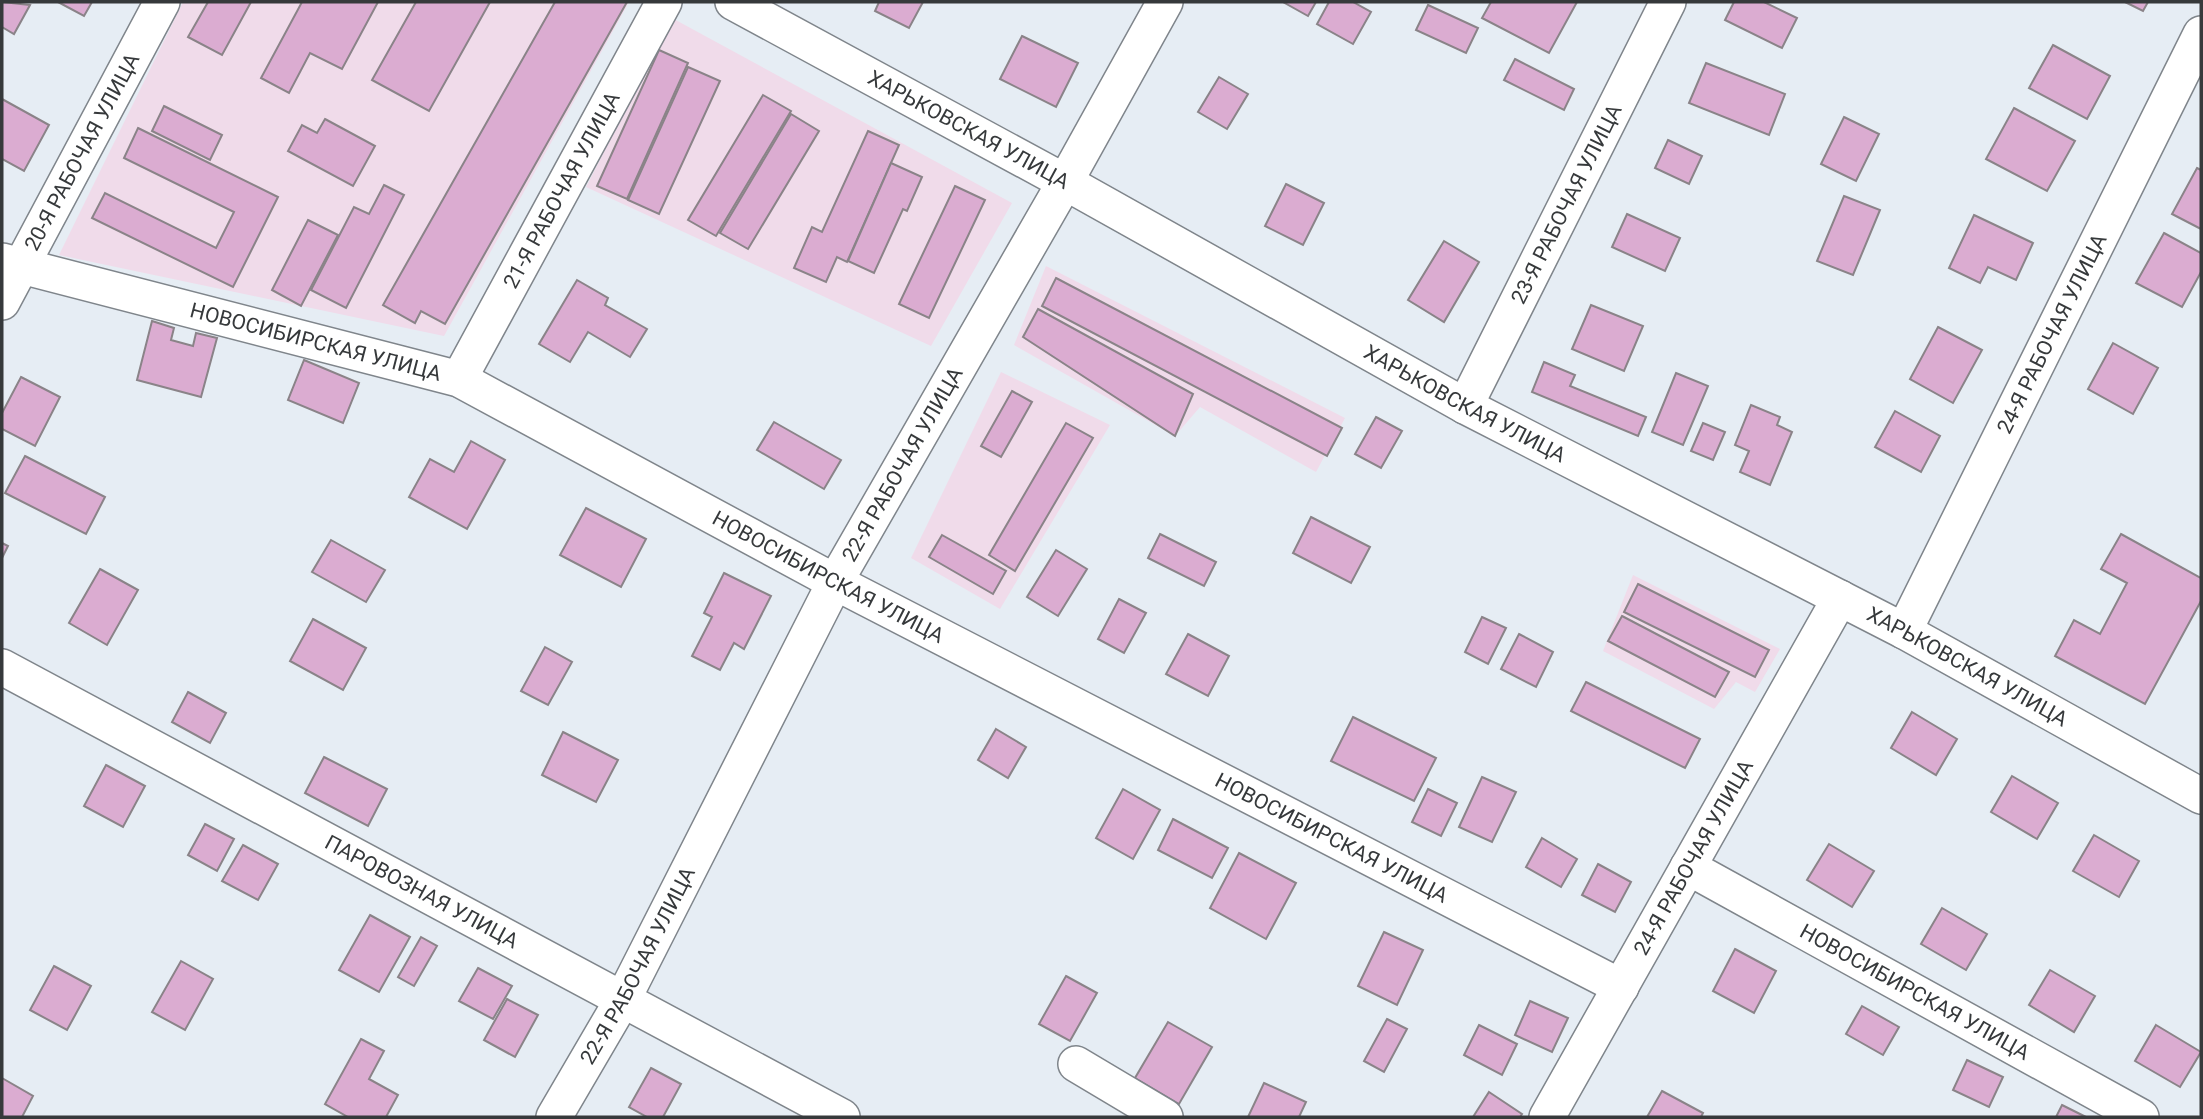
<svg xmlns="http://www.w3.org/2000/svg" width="2203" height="1119" viewBox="0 0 2203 1119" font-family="Roboto,sans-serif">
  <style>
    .industrial { fill: #f0dbea }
    .building { fill: #dbacd1; stroke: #8a8388; stroke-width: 2 }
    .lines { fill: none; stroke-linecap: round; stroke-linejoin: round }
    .minor-casing { stroke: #7f858b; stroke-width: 38 }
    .minor { stroke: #fff; stroke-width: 35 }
    .labels { text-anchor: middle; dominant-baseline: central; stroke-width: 5; stroke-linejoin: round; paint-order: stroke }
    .street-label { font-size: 21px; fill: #36393b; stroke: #e6edf4 }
  </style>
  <rect width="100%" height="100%" fill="#e6edf4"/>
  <!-- industrial -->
  <g class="industrial">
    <polygon points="183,2 629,2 444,336 59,255"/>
    <polygon points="672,18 1012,203 931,346 586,187"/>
    <polygon points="1046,266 1345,418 1316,472 1200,407 1175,436 1014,345"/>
    <polygon points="1001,372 1110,425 1000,609 911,558"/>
    <polygon points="1633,575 1780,649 1755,692 1736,682 1714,709 1603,651"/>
  </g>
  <!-- building -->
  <g class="building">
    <polygon points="2,2 30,5 14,34 2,27"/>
    <polygon points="58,2 92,2 84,16"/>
    <polygon points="208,2 251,2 222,55 188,37"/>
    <polygon points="302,2 378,2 342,69 310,53 289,93 261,78"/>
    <polygon points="416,2 490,2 429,111 372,80"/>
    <polygon points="555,2 627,2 445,324 421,311 415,323 383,305"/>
    <polygon points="879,2 923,2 909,28 875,11"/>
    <polygon points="1283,2 1316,2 1308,16"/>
    <polygon points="1329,2 1353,2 1371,12 1353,44 1317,24"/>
    <polygon points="1491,2 1577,2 1549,53 1482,18"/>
    <polygon points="1734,2 1764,2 1797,18 1782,48 1725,20"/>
    <polygon points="2125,2 2148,2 2143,11"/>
    <polygon points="1428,5 1478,28 1466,53 1416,30"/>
    <polygon points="1022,36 1078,63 1056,107 1000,79"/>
    <polygon points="2053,45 2110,76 2087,119 2029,88"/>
    <polygon points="659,50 688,63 627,199 597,186"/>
    <polygon points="1515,59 1574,89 1564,110 1504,80"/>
    <polygon points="1706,63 1785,94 1769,135 1689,103"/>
    <polygon points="688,67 720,81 659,214 628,200"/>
    <polygon points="1219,77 1248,94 1227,129 1198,112"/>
    <polygon points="763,95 791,111 716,236 688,220"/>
    <polygon points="2,99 49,125 24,171 2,159"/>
    <polygon points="164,106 222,135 210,160 152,131"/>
    <polygon points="2014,108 2075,141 2047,191 1986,159"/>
    <polygon points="791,114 819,131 748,249 720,233"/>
    <polygon points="1844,117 1879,134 1856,181 1821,164"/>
    <polygon points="325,119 375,146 353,186 288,151 302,125 317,133"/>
    <polygon points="138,128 278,197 233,287 92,218 105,193 216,248 234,212 124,158"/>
    <polygon points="868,131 899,145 847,262 837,257 826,282 794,268 812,227 822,232"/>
    <polygon points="1668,140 1702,156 1689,184 1655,168"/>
    <polygon points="891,163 922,177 907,211 903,209 874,273 848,261"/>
    <polygon points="2197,168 2201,170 2201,229 2172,214"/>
    <polygon points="1286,184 1324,203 1303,245 1265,226"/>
    <polygon points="384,185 404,195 346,308 311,290 354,207 369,214"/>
    <polygon points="955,186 985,200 929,318 899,304"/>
    <polygon points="1844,196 1880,210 1853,275 1817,261"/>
    <polygon points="1627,214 1680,238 1665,271 1612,247"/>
    <polygon points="1974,215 2033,243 2016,280 1988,267 1980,283 1949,268"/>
    <polygon points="308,220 338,235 301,306 272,290"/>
    <polygon points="2164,233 2201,253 2201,272 2182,307 2136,283"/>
    <polygon points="1444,241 1479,262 1444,322 1408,300"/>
    <polygon points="1056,278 1342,428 1327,456 1042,306"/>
    <polygon points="577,280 608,298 605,305 647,329 630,357 588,332 570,362 539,344"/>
    <polygon points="1591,305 1643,326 1624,371 1572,349"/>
    <polygon points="1038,309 1193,394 1175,436 1023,337"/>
    <polygon points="152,321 174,328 171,340 193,346 196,333 217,338 201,397 137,380"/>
    <polygon points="1938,327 1982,350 1953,403 1910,379"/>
    <polygon points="2113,343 2158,368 2133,414 2088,389"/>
    <polygon points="304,360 359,383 343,423 288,400"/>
    <polygon points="1544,362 1575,375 1570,386 1646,417 1638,436 1532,392"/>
    <polygon points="1676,373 1708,386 1683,445 1652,432"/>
    <polygon points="21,377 60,397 35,446 2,429 2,413"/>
    <polygon points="1012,391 1032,402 1001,457 981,446"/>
    <polygon points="1751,405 1780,417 1777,425 1792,432 1770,485 1740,472 1749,451 1735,445"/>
    <polygon points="1895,411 1940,436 1921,472 1875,447"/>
    <polygon points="1376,417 1402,431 1381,468 1355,454"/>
    <polygon points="774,422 841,460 824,489 757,450"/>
    <polygon points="1066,423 1093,438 1015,571 989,555"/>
    <polygon points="1703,423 1725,432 1713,460 1691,451"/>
    <polygon points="471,441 505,460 467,529 409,497 430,459 454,472"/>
    <polygon points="25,456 105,497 86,534 5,493"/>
    <polygon points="586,508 646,539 621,587 560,555"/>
    <polygon points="1311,517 1370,547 1351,583 1293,553"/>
    <polygon points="1160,534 1216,562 1204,586 1148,558"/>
    <polygon points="2121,534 2201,578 2201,601 2145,704 2055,656 2074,620 2100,634 2127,583 2101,569"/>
    <polygon points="942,535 1006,571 993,594 929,557"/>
    <polygon points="331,540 385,570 366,602 312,572"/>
    <polygon points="2,543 8,546 2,558"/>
    <polygon points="1056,550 1087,569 1058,616 1027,597"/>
    <polygon points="100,569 138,590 107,645 69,623"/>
    <polygon points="724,573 771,596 744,649 734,643 720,670 692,656 712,617 704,613"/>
    <polygon points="1638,584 1769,650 1755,677 1624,612"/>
    <polygon points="1119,599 1146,613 1124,653 1098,639"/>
    <polygon points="1622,616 1729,672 1715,697 1608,641"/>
    <polygon points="1482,617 1506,628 1488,664 1465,652"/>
    <polygon points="313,619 366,648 343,690 290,661"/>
    <polygon points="1188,634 1229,656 1208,696 1166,674"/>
    <polygon points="1519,634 1553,652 1536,687 1501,669"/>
    <polygon points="545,647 572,662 548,705 521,691"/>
    <polygon points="1586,682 1700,739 1685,768 1571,711"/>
    <polygon points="188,692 226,713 210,743 172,722"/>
    <polygon points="1912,712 1957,739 1936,775 1891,748"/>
    <polygon points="1353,717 1436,758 1414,801 1331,761"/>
    <polygon points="996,729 1026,747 1008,778 978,760"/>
    <polygon points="563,732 618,760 596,802 542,775"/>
    <polygon points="324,757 387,789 368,826 305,793"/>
    <polygon points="106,765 145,786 123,827 84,806"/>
    <polygon points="2012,776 2058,803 2037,839 1991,812"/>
    <polygon points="1482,777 1516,792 1492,842 1459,827"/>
    <polygon points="1123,789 1160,810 1133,859 1096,838"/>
    <polygon points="1428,789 1457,803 1441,836 1412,822"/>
    <polygon points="1173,819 1228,848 1212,878 1158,850"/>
    <polygon points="205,824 234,839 217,871 188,855"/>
    <polygon points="2094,835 2139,861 2119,897 2073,871"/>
    <polygon points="1542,838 1577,859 1561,887 1526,867"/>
    <polygon points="1829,844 1874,871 1852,907 1807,880"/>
    <polygon points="243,845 278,864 258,900 222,881"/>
    <polygon points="1239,853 1296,883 1266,939 1210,908"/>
    <polygon points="1598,864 1631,882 1615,912 1582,895"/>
    <polygon points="1942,908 1987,934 1966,970 1921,944"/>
    <polygon points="370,915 410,937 379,992 339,970"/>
    <polygon points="1384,932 1423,950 1397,1005 1358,986"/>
    <polygon points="421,937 437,946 414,986 398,977"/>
    <polygon points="1735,949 1776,971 1754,1013 1713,991"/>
    <polygon points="181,961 213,979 185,1030 152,1012"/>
    <polygon points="54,966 91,986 67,1030 30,1010"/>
    <polygon points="478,968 512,986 493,1019 459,1001"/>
    <polygon points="2050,970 2095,996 2074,1032 2029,1005"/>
    <polygon points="1066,976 1097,993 1070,1041 1039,1024"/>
    <polygon points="507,999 538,1015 515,1057 484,1040"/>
    <polygon points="1530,1001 1568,1018 1552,1052 1515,1035"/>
    <polygon points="1862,1006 1899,1027 1883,1055 1846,1034"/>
    <polygon points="1387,1019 1407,1029 1384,1072 1364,1061"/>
    <polygon points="1168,1022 1212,1047 1179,1104 1135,1078"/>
    <polygon points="1479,1025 1517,1044 1502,1075 1464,1055"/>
    <polygon points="2156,1025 2201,1052 2180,1087 2135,1061"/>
    <polygon points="361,1039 384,1051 369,1079 398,1095 386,1117 348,1117 325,1104"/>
    <polygon points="1967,1060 2003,1077 1989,1107 1953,1090"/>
    <polygon points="651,1068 681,1084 663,1117 647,1117 629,1107"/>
    <polygon points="2,1078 33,1096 22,1117 2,1117"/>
    <polygon points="1264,1083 1306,1102 1299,1117 1248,1117"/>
    <polygon points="1662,1091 1703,1113 1701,1117 1647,1117"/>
    <polygon points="1489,1092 1522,1114 1520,1117 1473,1117"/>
    <polygon points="2062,1105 2086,1117 2056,1117"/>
  </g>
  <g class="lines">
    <!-- minor casing -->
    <g class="minor-casing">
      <g id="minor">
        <path id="s1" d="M733 2 1065 182 1465 406 1904 631 2201 796"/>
        <path id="s2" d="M2 261 459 379 835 582 1621 987"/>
        <path id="s3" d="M2 302 162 2"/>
        <path id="s4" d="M459 379 664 2"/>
        <path id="s5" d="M1465 406 1668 2"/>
        <path id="s6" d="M1904 631 2201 34"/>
        <path id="s7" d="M2 667 842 1117"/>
        <path id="s8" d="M1688 867 2141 1117"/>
        <polyline points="1076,1064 1165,1117"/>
        <path id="s9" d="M554 1117 623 999 835 582 1065 182 1165 2"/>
        <path id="s10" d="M1547 1117 1840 598"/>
      </g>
    </g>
    <!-- minor -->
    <use href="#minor" class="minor"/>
  </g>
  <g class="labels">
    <!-- street labels -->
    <g class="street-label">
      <text stroke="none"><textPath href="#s1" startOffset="268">ХАРЬКОВСКАЯ УЛИЦА</textPath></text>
      <text stroke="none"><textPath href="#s3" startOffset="170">20-Я РАБОЧАЯ УЛИЦА</textPath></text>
      <text stroke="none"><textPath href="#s4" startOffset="215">21-Я РАБОЧАЯ УЛИЦА</textPath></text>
      <text stroke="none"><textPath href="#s5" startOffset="226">23-Я РАБОЧАЯ УЛИЦА</textPath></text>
      <text stroke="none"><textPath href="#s6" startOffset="332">24-Я РАБОЧАЯ УЛИЦА</textPath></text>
      <text stroke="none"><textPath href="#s2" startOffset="324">НОВОСИБИРСКАЯ УЛИЦА</textPath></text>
      <text stroke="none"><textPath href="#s1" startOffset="835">ХАРЬКОВСКАЯ УЛИЦА</textPath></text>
      <text stroke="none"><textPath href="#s9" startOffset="740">22-Я РАБОЧАЯ УЛИЦА</textPath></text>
      <text stroke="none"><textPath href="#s2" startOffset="891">НОВОСИБИРСКАЯ УЛИЦА</textPath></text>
      <text stroke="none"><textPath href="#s1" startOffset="1402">ХАРЬКОВСКАЯ УЛИЦА</textPath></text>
      <text stroke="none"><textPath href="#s2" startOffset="1458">НОВОСИБИРСКАЯ УЛИЦА</textPath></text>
      <text stroke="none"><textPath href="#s10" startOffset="298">24-Я РАБОЧАЯ УЛИЦА</textPath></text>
      <text stroke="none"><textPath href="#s7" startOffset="476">ПАРОВОЗНАЯ УЛИЦА</textPath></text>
      <text stroke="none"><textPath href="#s9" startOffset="173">22-Я РАБОЧАЯ УЛИЦА</textPath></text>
      <text stroke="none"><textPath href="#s8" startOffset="259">НОВОСИБИРСКАЯ УЛИЦА</textPath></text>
    </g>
  </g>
  <!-- border -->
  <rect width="2203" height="1119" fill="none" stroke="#36393b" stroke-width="7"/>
</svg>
